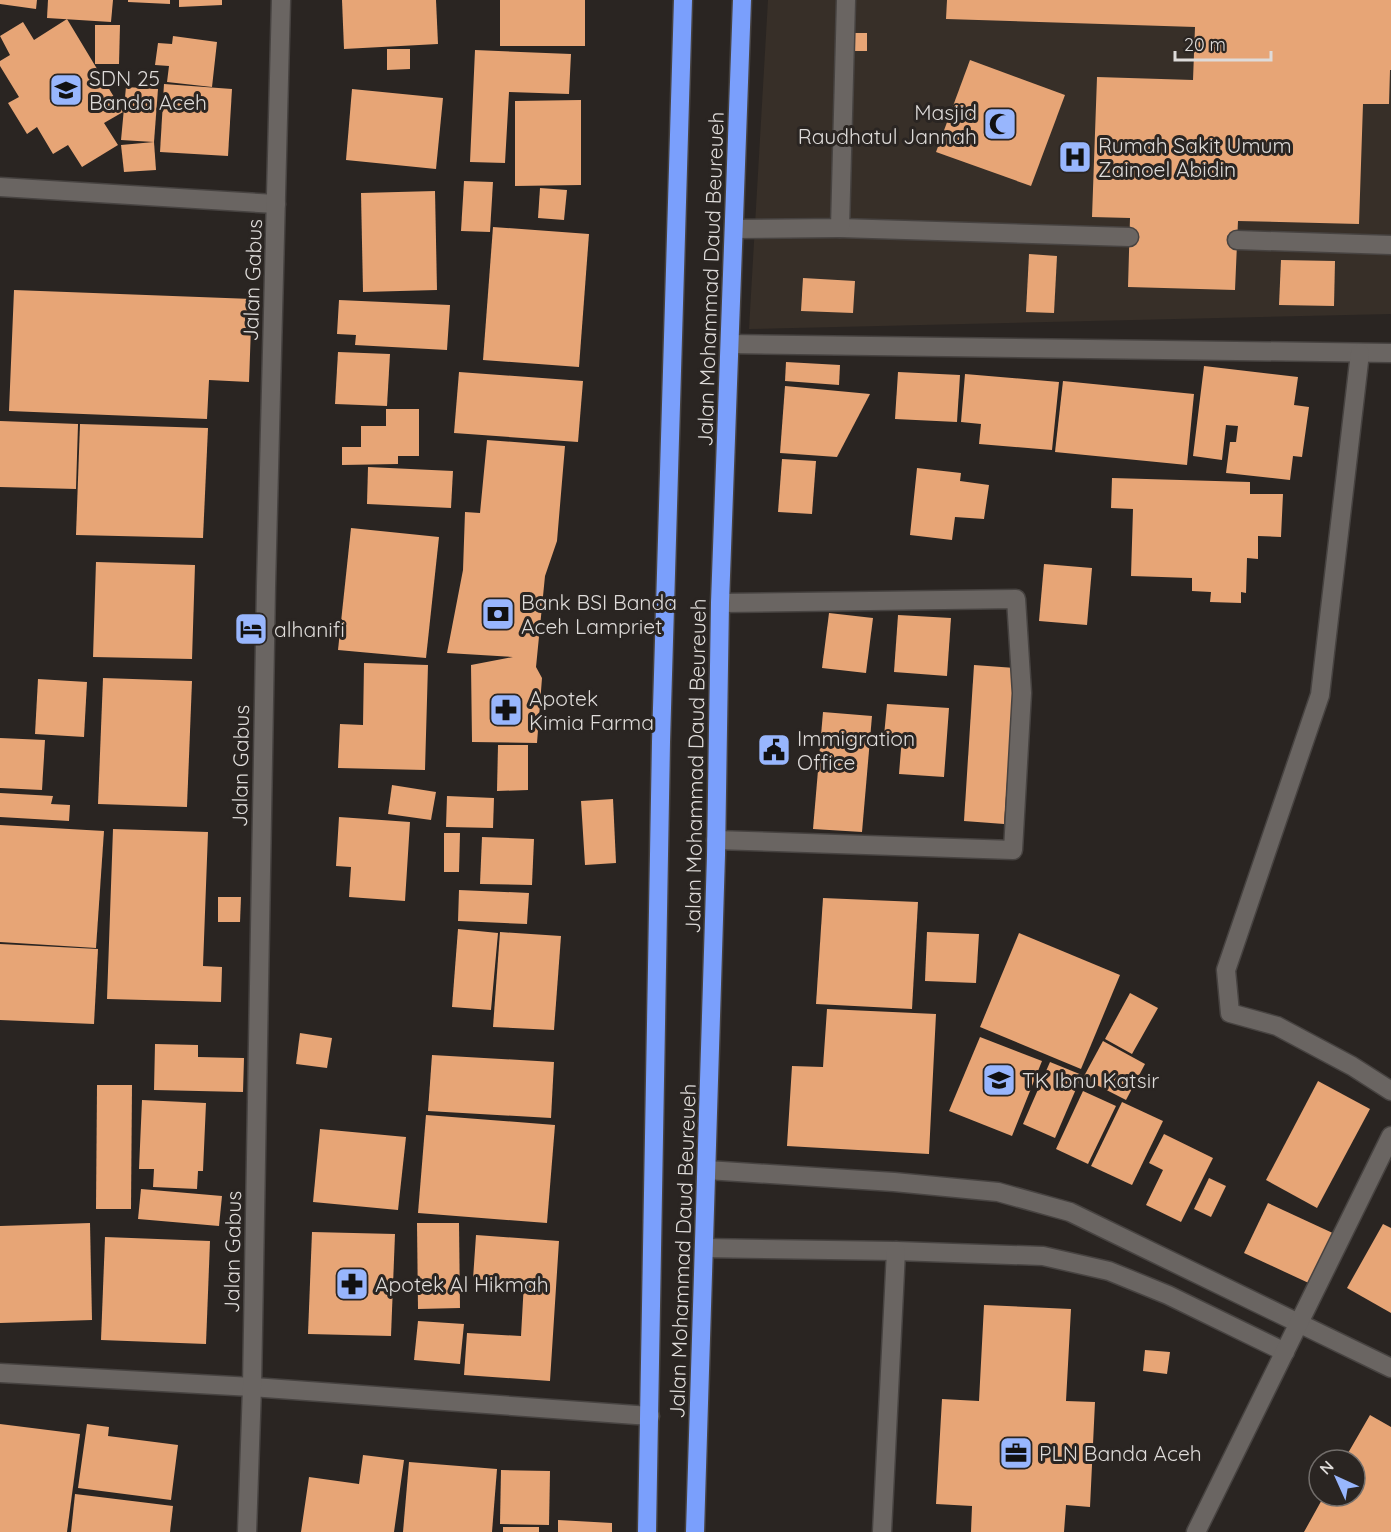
<svg xmlns="http://www.w3.org/2000/svg" width="1391" height="1532" viewBox="0 0 1391 1532" font-family="Quicksand,sans-serif">
  <style>
    .built { fill: #372f28 }
    .building { fill: #e7a576 }
    .lines { fill: none; stroke-linecap: round; stroke-linejoin: round }
    .lane-casing { stroke: #474341; stroke-width: 21 }
    .street-casing { stroke: #474341; stroke-width: 21 }
    .highway-casing { stroke: #474341; stroke-width: 21 }
    .lane { stroke: #6a6562; stroke-width: 18 }
    .street { stroke: #6a6562; stroke-width: 18 }
    .highway { stroke: #7a9ffc; stroke-width: 18 }
    .labels { text-anchor: middle; dominant-baseline: central; stroke-width: 6; stroke-linejoin: round; paint-order: stroke }
    .poi-label { font-size: 21px; fill: #dedbd9; stroke: #2a2522; text-anchor: start }
    .street-label { font-size: 21px; fill: #dedbd9; stroke: #2a2522 }
  </style>
  <rect width="100%" height="100%" fill="#2a2522"/>
  <!-- built -->
  <polygon class="built" points="768,0 1391,0 1391,314 749,329"/>
  <!-- building -->
  <g class="building">
    <polygon points="0,0 37,0 36,9 0,4"/>
    <polygon points="48,0 113,0 111,22 47,18"/>
    <polygon points="128,0 170,0 170,4 128,2"/>
    <polygon points="179,0 222,0 222,5 179,7"/>
    <polygon points="342,0 436,0 438,44 344,49"/>
    <rect x="500" y="0" width="85" height="46"/>
    <polygon points="947,0 1391,0 1391,70 1390,70 1389,104 1363,104 1359,224 1238,221 1235,290 1128,287 1130,218 1092,217 1097,77 1193,80 1195,27 946,19"/>
    <polygon points="67,19 123,112 104,123 118,145 82,167 68,145 53,154 37,127 27,134 8,103 19,97 0,66 0,61 10,55 0,36 23,22 34,40"/>
    <polygon points="95,25 120,25 119,64 95,64"/>
    <rect x="850" y="33" width="17" height="18"/>
    <polygon points="173,36 217,42 212,87 167,82 169,66 155,65 158,43 172,44"/>
    <polygon points="387,49 410,49 410,69 387,70"/>
    <polygon points="475,50 571,54 569,94 509,92 505,163 470,162"/>
    <polygon points="970,60 1065,95 1031,186 936,152"/>
    <polygon points="164,84 232,89 228,156 160,152"/>
    <polygon points="126,87 158,89 154,142 121,140"/>
    <polygon points="352,89 443,98 436,169 346,160"/>
    <polygon points="581,100 581,185 515,186 515,101"/>
    <polygon points="154,142 156,170 124,172 121,145"/>
    <polygon points="464,181 493,182 490,232 461,231"/>
    <polygon points="540,188 567,190 564,220 538,218"/>
    <polygon points="435,191 437,290 363,292 361,193"/>
    <polygon points="493,227 589,234 579,367 483,360"/>
    <polygon points="1029,254 1057,256 1054,313 1026,312"/>
    <polygon points="1281,260 1335,261 1334,306 1279,305"/>
    <polygon points="803,278 855,281 853,313 801,311"/>
    <polygon points="14,290 252,299 249,382 209,380 207,419 9,411"/>
    <polygon points="339,300 450,305 447,350 355,345 356,335 337,334"/>
    <polygon points="338,352 390,354 387,406 335,404"/>
    <polygon points="786,362 840,365 839,385 785,381"/>
    <polygon points="1204,366 1298,377 1294,405 1309,407 1302,457 1293,456 1290,480 1226,473 1230,442 1236,442 1238,426 1226,425 1222,460 1193,456"/>
    <polygon points="459,372 583,381 578,442 454,433"/>
    <polygon points="898,372 960,375 957,422 895,419"/>
    <polygon points="965,374 1059,382 1052,450 979,444 981,424 961,422"/>
    <polygon points="1063,381 1194,394 1187,465 1055,452"/>
    <polygon points="785,386 870,394 837,457 780,453"/>
    <polygon points="386,409 419,409 419,456 398,456 398,464 342,465 342,447 361,447 361,426 386,426"/>
    <polygon points="0,421 78,424 76,489 0,487"/>
    <polygon points="80,424 208,428 203,538 76,535"/>
    <polygon points="487,440 565,446 557,541 545,576 536,667 542,678 537,743 472,742 471,665 513,657 447,653 463,570 465,512 480,513"/>
    <polygon points="782,459 816,461 812,514 778,512"/>
    <polygon points="368,467 453,471 451,508 367,504"/>
    <polygon points="917,468 961,473 960,481 989,485 984,519 955,517 952,540 910,535"/>
    <polygon points="1112,478 1250,482 1250,494 1283,494 1281,537 1258,536 1258,559 1247,558 1246,593 1241,592 1241,603 1210,602 1211,592 1192,591 1192,578 1131,576 1133,509 1111,508"/>
    <polygon points="351,528 439,537 426,658 338,650"/>
    <polygon points="96,562 195,565 192,659 93,657"/>
    <polygon points="1044,564 1092,568 1087,625 1039,621"/>
    <polygon points="829,613 873,618 866,673 822,668"/>
    <polygon points="898,615 951,618 947,676 894,672"/>
    <polygon points="364,663 428,665 425,770 338,768 340,724 363,725"/>
    <polygon points="974,665 1015,668 1004,824 964,821"/>
    <polygon points="103,678 192,681 187,807 98,804"/>
    <polygon points="38,679 87,682 84,737 35,734"/>
    <polygon points="887,704 949,708 944,777 899,774 902,737 884,736"/>
    <polygon points="823,712 872,716 862,832 813,829"/>
    <polygon points="0,738 45,740 42,790 0,788"/>
    <polygon points="498,745 528,745 528,790 497,791"/>
    <polygon points="392,785 436,792 431,820 388,814"/>
    <polygon points="0,793 53,796 51,804 70,805 69,821 0,817"/>
    <polygon points="447,796 494,798 493,828 446,827"/>
    <polygon points="613,799 616,863 585,865 581,801"/>
    <polygon points="339,817 410,822 405,901 349,897 351,867 336,866"/>
    <polygon points="0,825 104,831 96,948 0,942"/>
    <polygon points="113,829 208,832 203,966 222,967 221,1002 107,999"/>
    <polygon points="444,833 460,833 459,872 444,872"/>
    <polygon points="482,837 534,839 532,885 480,884"/>
    <polygon points="459,890 529,893 527,924 458,921"/>
    <polygon points="218,897 241,897 240,922 218,922"/>
    <polygon points="823,898 918,902 912,1009 816,1004"/>
    <polygon points="458,929 498,933 491,1010 452,1007"/>
    <polygon points="500,932 561,936 554,1030 493,1027"/>
    <polygon points="927,932 979,934 976,983 925,981"/>
    <polygon points="1019,933 1120,975 1081,1069 980,1027"/>
    <polygon points="0,944 98,949 94,1024 0,1020"/>
    <polygon points="1130,993 1158,1008 1132,1054 1105,1039"/>
    <polygon points="827,1009 936,1014 929,1154 787,1146 792,1066 823,1067"/>
    <polygon points="300,1033 332,1038 327,1068 296,1064"/>
    <polygon points="980,1037 1042,1061 1012,1136 949,1111"/>
    <polygon points="1103,1041 1145,1064 1126,1100 1083,1078"/>
    <polygon points="155,1044 198,1045 198,1057 244,1058 243,1092 154,1090"/>
    <polygon points="432,1055 554,1062 551,1118 428,1111"/>
    <polygon points="1050,1062 1082,1075 1055,1138 1023,1124"/>
    <polygon points="1318,1081 1370,1109 1317,1208 1266,1180"/>
    <polygon points="97,1085 132,1085 131,1209 96,1209"/>
    <polygon points="1083,1091 1116,1106 1088,1164 1056,1149"/>
    <polygon points="142,1100 206,1103 203,1171 198,1171 197,1189 153,1187 154,1169 139,1169"/>
    <polygon points="1122,1102 1163,1121 1132,1185 1091,1166"/>
    <polygon points="426,1115 555,1125 547,1223 418,1213"/>
    <polygon points="320,1129 406,1137 398,1210 313,1202"/>
    <polygon points="1164,1134 1213,1158 1181,1222 1146,1205 1163,1170 1149,1163"/>
    <polygon points="1209,1178 1226,1186 1211,1217 1194,1209"/>
    <polygon points="141,1189 222,1196 219,1226 138,1219"/>
    <polygon points="1268,1203 1337,1235 1313,1285 1244,1253"/>
    <polygon points="90,1223 92,1320 0,1323 0,1226"/>
    <polygon points="417,1223 459,1223 460,1308 418,1309"/>
    <polygon points="1383,1224 1391,1228 1391,1313 1347,1288"/>
    <polygon points="312,1232 395,1234 391,1336 308,1334"/>
    <polygon points="476,1235 559,1241 550,1381 464,1375 467,1333 521,1336 524,1282 473,1279"/>
    <polygon points="105,1237 210,1241 206,1344 101,1340"/>
    <polygon points="984,1305 1071,1309 1066,1401 1095,1402 1090,1507 1066,1505 1064,1532 971,1532 972,1506 936,1504 942,1399 979,1401"/>
    <polygon points="418,1321 464,1324 460,1364 414,1360"/>
    <polygon points="1145,1350 1170,1352 1167,1374 1143,1371"/>
    <polygon points="1370,1415 1391,1427 1391,1532 1304,1532 1324,1496 1355,1496 1355,1460 1344,1460"/>
    <polygon points="0,1424 80,1434 67,1532 0,1532"/>
    <polygon points="87,1424 109,1427 108,1436 178,1445 171,1500 78,1488"/>
    <polygon points="363,1455 404,1460 394,1532 301,1532 309,1477 359,1484"/>
    <polygon points="409,1462 497,1469 492,1532 403,1532"/>
    <polygon points="501,1470 550,1471 549,1525 500,1524"/>
    <polygon points="75,1494 173,1506 170,1532 71,1532"/>
    <polygon points="558,1520 612,1523 612,1532 558,1532"/>
    <rect x="503" y="1527" width="36" height="5"/>
  </g>
  <g class="lines">
    <!-- lane casing -->
    <g class="lane-casing">
      <g id="lane">
        <polyline points="840,228 1129,237"/>
        <polyline points="734,229 840,228 846,0"/>
        <polyline points="1237,240 1391,245"/>
        <polyline points="716,840 1013,850 1022,693 1016,599 720,603"/>
        <polyline points="704,1248 896,1251 1043,1256 1109,1271 1168,1295 1285,1352"/>
        <polyline points="882,1532 896,1251"/>
      </g>
    </g>
    <!-- street casing -->
    <g class="street-casing">
      <g id="street">
        <polyline points="0,187 276,204"/>
        <polyline points="730,344 1391,353"/>
        <polyline points="1360,353 1320,695 1226,970 1230,1013 1277,1026 1352,1066 1391,1091"/>
        <polyline points="707,1170 894,1182 998,1192 1070,1212 1391,1368"/>
        <polyline points="0,1373 252,1387 650,1416"/>
        <polyline points="247,1532 252,1387 266,586 281,0"/>
        <polyline points="1196,1532 1391,1136"/>
      </g>
    </g>
    <!-- highway casing -->
    <g class="highway-casing">
      <g id="highway">
        <polyline points="647,1532 661,742 683,0"/>
        <polyline points="695,1532 716,855 720,603 742,0"/>
      </g>
    </g>
    <!-- lane -->
    <use href="#lane" class="lane"/>
    <!-- street -->
    <use href="#street" class="street"/>
    <!-- highway -->
    <use href="#highway" class="highway"/>
  </g>
  <!-- icons -->
  <defs>
    <g id="school-square" transform="scale(1.725)"><rect x="-9" y="-9" width="18" height="18" rx="4" fill="#98b6fd" stroke="#2a2522"/><path d="M0-5L7-2L0 1L-7-2ZM-4 1L0 2.5L4 1V4Q0 6-4 4Z" fill="#111"/></g>
    <g id="mosque-square" transform="scale(1.725)"><rect x="-9" y="-9" width="18" height="18" rx="4" fill="#98b6fd" stroke="#2a2522"/><path d="M3.5-4.9A6 6 0 1 0 3.5 4.9A5 5 0 1 1 3.5-4.9Z" fill="#111"/></g>
    <g id="hospital-square" transform="scale(1.725)"><rect x="-9" y="-9" width="18" height="18" rx="4" fill="#98b6fd" stroke="#2a2522"/><path d="M-5-5h3v3.5h4V-5h3V5h-3V1.5h-4V5h-3Z" fill="#111"/></g>
    <g id="bank-square" transform="scale(1.725)"><rect x="-9" y="-9" width="18" height="18" rx="4" fill="#98b6fd" stroke="#2a2522"/><path d="M-6-4H6V4H-6ZM0-2.3a2.3 2.3 0 1 0 0 4.6a2.3 2.3 0 1 0 0-4.6Z" fill="#111"/></g>
    <g id="hotel-square" transform="scale(1.725)"><rect x="-9" y="-9" width="18" height="18" rx="4" fill="#98b6fd" stroke="#2a2522"/><path d="M-6-4.5h1.5V1H6V5H4.5V3h-9V5H-6ZM-4 0a1.8 1.8 0 1 1 3.6 0ZM.5 0V-2.5h3Q6-2.5 6 0Z" fill="#111"/></g>
    <g id="pharmacy-square" transform="scale(1.725)"><rect x="-9" y="-9" width="18" height="18" rx="4" fill="#98b6fd" stroke="#2a2522"/><path d="M-2-6h4v4h4v4h-4v4h-4v-4h-4v-4h4Z" fill="#111"/></g>
    <g id="civic-square" transform="scale(1.725)"><rect x="-9" y="-9" width="18" height="18" rx="4" fill="#98b6fd" stroke="#2a2522"/><path d="M-.6-6.5H3V-4.5H.6V-3L4-1V1h2V6H-6V1h2V-1L-.6-3ZM-1.2 2.5V6h2.4V2.5Z" fill="#111"/></g>
    <g id="office-square" transform="scale(1.725)"><rect x="-9" y="-9" width="18" height="18" rx="4" fill="#98b6fd" stroke="#2a2522"/><path d="M-6-3h4V-5.5h4V-3h4V5H-6ZM-1-4.5V-3h2v-1.5ZM-6 0V1H6V0Z" fill="#111"/></g>
  </defs>
  <g fill-rule="evenodd">
    <use href="#school-square" x="66" y="90"/>
    <use href="#mosque-square" x="1000" y="124"/>
    <use href="#hospital-square" x="1075" y="157"/>
    <use href="#bank-square" x="498" y="614"/>
    <use href="#hotel-square" x="251" y="629"/>
    <use href="#pharmacy-square" x="506" y="710"/>
    <use href="#civic-square" x="774" y="750"/>
    <use href="#school-square" x="999" y="1080"/>
    <use href="#pharmacy-square" x="352" y="1284"/>
    <use href="#office-square" x="1016" y="1453"/>
  </g>
  <g class="labels">
    <!-- poi labels -->
    <g class="poi-label">
      <text x="89" y="78">SDN 25<tspan x="89" dy="24">Banda Aceh</tspan></text>
      <text x="977" y="112" text-anchor="end">Masjid<tspan x="977" dy="24">Raudhatul Jannah</tspan></text>
      <text x="1098" y="145">Rumah Sakit Umum<tspan x="1098" dy="24">Zainoel Abidin</tspan></text>
      <text x="521" y="602">Bank BSI Banda<tspan x="521" dy="24">Aceh Lampriet</tspan></text>
      <text x="274" y="629">alhanifi</text>
      <text x="529" y="698">Apotek<tspan x="529" dy="24">Kimia Farma</tspan></text>
      <text x="797" y="738">Immigration<tspan x="797" dy="24">Office</tspan></text>
      <text x="1022" y="1080">TK Ibnu Katsir</text>
      <text x="375" y="1284">Apotek Al Hikmah</text>
      <text x="1039" y="1453">PLN Banda Aceh</text>
    </g>
    <!-- street labels -->
    <g class="street-label">
      <text transform="translate(710 279) rotate(-88)">Jalan Mohammad Daud Beureueh</text>
      <text transform="translate(252 280) rotate(-88)">Jalan Gabus</text>
      <text transform="translate(240 766) rotate(-89)">Jalan Gabus</text>
      <text transform="translate(695 766) rotate(-89)">Jalan Mohammad Daud Beureueh</text>
      <text transform="translate(682 1251) rotate(-88)">Jalan Mohammad Daud Beureueh</text>
      <text transform="translate(232 1252) rotate(-89)">Jalan Gabus</text>
    </g>
  </g>
  <!-- north arrow -->
  <g transform="translate(1337 1478) rotate(315)"><circle r="28" fill="#2a2522" stroke="#726e6b" stroke-width="1.5"/>
  <path d="M0-4.5L10 22L0 15L-10 22Z" fill="#98b6fd"/>
  <text y="-9" font-size="16" font-weight="bold" text-anchor="middle" fill="#dedbd9">N</text>
  </g>
  <!-- scale -->
  <path d="M1175 51v9h96v-9" fill="none" stroke="#dedbd9" stroke-width="3"/>
  <text x="1184" y="51" font-size="18" fill="#dedbd9" stroke="#2a2522" stroke-width="4.5" paint-order="stroke">20 m</text>
</svg>
